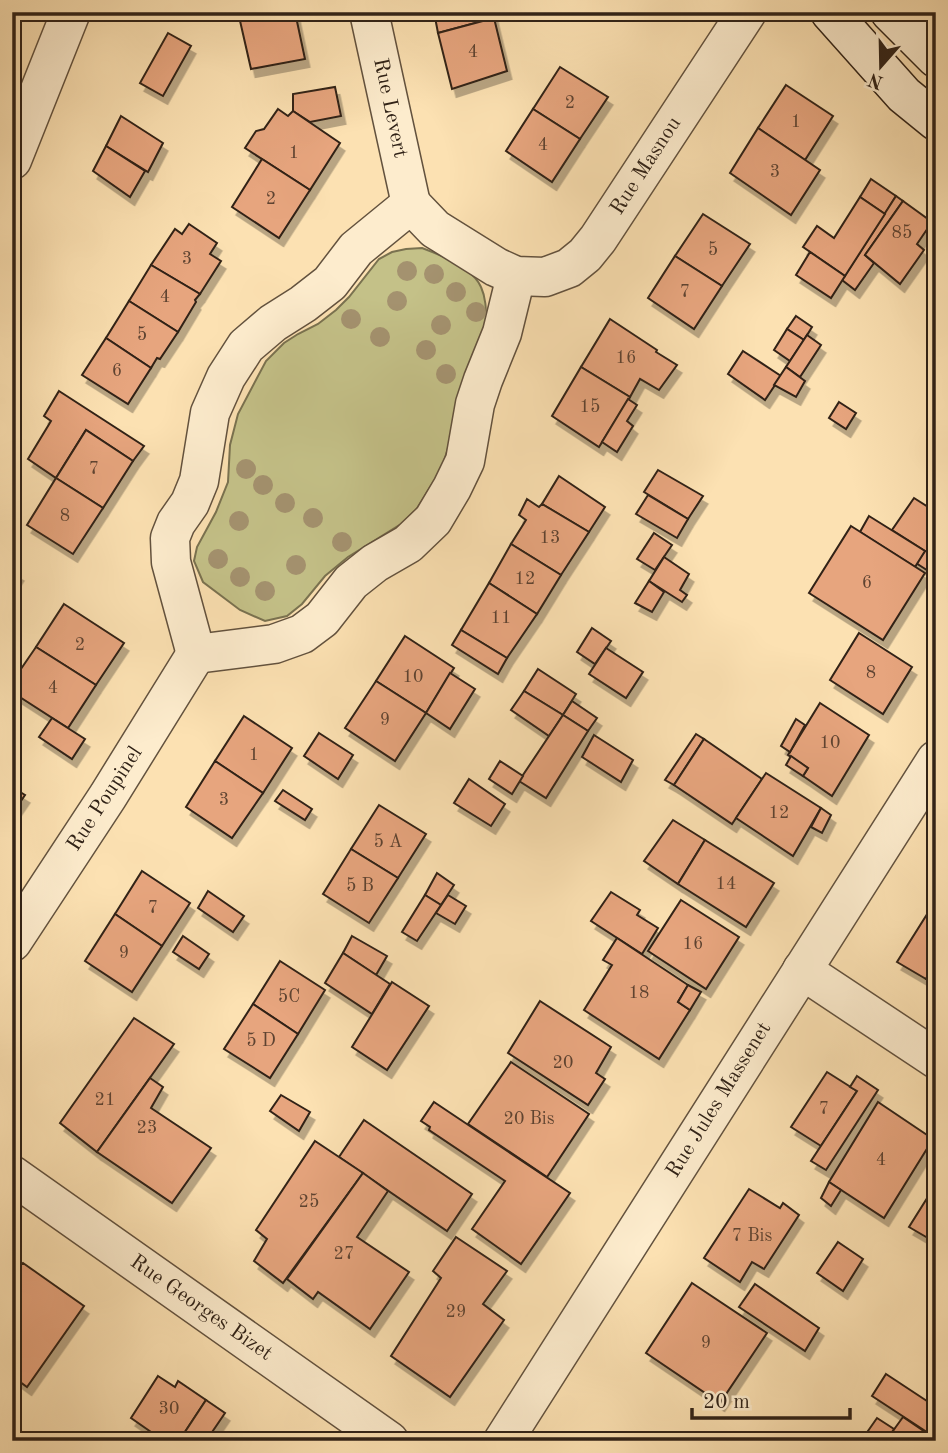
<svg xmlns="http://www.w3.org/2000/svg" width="948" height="1453" viewBox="0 0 948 1453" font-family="'Old Standard TT',serif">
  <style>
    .green { fill: #c4c188; stroke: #7a7250; stroke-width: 2 }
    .building { fill: #e7a57e; stroke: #302217; stroke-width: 2; filter: url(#shadow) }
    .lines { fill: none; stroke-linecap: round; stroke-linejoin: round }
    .street-casing { stroke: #63523e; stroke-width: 41 }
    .secondary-casing { stroke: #302217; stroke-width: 41 }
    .street { stroke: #fdeccd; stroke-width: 38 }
    .secondary { stroke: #fdeccd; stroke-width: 38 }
    .tree { fill: #a4926f }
    .labels { text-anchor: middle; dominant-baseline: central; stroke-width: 6; stroke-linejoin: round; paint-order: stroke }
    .number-label { font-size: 18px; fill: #5e4331 }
    .street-label { font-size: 21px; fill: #302217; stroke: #fdeccd }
  </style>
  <defs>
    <filter id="shadow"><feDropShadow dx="4.5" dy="8" stdDeviation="0" flood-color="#0004"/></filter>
  </defs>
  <rect width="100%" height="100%" fill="#fce1b2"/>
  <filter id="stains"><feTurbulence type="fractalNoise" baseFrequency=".00286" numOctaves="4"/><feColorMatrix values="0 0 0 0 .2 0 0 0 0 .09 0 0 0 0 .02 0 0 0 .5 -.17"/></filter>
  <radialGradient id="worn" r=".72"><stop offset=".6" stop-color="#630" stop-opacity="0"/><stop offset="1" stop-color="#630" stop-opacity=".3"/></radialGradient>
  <!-- green -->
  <path class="green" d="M422 248C441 255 473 268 481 287 486 298 486 309 486 320L442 468 416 510 401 524 348 557 325 576 302 604 287 616 265 621 240 610 203 582 194 561 197 547 216 512 228 482 230 445 238 414 266 361 284 343 298 334 318 324 336 310 349 297 379 259 392 252 406 249Z"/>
  <!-- building -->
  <g class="building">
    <polygon points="238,12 295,12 305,59 251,69"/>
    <polygon points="434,12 493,12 494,18 438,33"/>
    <polygon points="494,18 507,71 452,89 438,33"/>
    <polygon points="168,33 191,46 163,96 140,83"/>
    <polygon points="560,67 608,97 580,139 533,109"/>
    <polygon points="786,85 833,116 805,160 758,128"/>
    <polygon points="335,87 341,116 310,122 293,111 293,94"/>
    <polygon points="278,109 288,116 293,111 340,143 310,190 245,148 256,131 264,129"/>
    <polygon points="533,109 580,139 552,182 506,151"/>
    <polygon points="121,116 163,143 148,172 106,146"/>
    <polygon points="758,128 820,170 791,215 730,173"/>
    <polygon points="106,146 145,171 130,197 93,171"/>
    <polygon points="262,159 310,190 279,238 232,207"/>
    <polygon points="871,179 896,196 885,214 860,197"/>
    <polygon points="896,196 903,201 865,255 874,263 855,290 842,280"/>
    <polygon points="860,197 885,214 845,276 803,247 817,226 834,238"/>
    <polygon points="903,201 932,222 917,244 924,250 900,284 865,255"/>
    <polygon points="703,214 750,244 722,286 675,256"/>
    <polygon points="189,224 217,243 210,254 221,261 200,294 151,265 175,229 182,234"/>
    <polygon points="810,252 845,276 831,298 796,275"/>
    <polygon points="675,256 722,286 694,329 648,298"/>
    <polygon points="151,265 200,294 195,300 196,302 178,332 129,301"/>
    <polygon points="129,301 178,332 160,359 157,358 151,368 106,338"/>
    <polygon points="936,313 936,349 930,343"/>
    <polygon points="796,316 812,327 804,340 787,329"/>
    <polygon points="610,319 657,350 656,352 677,365 659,390 640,379 630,397 581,367"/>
    <polygon points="787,329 804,340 790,361 774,350"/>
    <polygon points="807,335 821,345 800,377 786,367"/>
    <polygon points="106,338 151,368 128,404 82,375"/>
    <polygon points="743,351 781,376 765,400 728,374"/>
    <polygon points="581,367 630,397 599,447 552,416"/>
    <polygon points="786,367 805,381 796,397 774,385"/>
    <polygon points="59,391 144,446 133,461 86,430 56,478 28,459 51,421 44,416"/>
    <polygon points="628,399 637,405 627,421 633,426 617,452 602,442"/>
    <polygon points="839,402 856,413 846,429 829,418"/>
    <polygon points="86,430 133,461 103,508 56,478"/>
    <polygon points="658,470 703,496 688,519 644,492"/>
    <polygon points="559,476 605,507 589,532 542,504"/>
    <polygon points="56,478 103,508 73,554 27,525"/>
    <polygon points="648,495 688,519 677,538 636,514"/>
    <polygon points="914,498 936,512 936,576 916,563 925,551 892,530"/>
    <polygon points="527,499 539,507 542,504 589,532 561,575 511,544 526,520 519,515"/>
    <polygon points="869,516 925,551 915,567 860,532"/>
    <polygon points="851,526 925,573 883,640 809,593"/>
    <polygon points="654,533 672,545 655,570 637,559"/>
    <polygon points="511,544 561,575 537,614 489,583"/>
    <polygon points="664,557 689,574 680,590 687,595 682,602 649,581"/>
    <polygon points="12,569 19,573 12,584"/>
    <polygon points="649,581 664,592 652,612 635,603"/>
    <polygon points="489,583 537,614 507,658 461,630"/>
    <polygon points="64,604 124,643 96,685 36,647"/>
    <polygon points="592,628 611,641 595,664 577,652"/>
    <polygon points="461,630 507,658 498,674 452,645"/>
    <polygon points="859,633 912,667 883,714 830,680"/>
    <polygon points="405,636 454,668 426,713 376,681"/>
    <polygon points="36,647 96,685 68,728 12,692 12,682"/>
    <polygon points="606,648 643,672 626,698 589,674"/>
    <polygon points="538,669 576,694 563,715 524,691"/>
    <polygon points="450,673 475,689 450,729 426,713"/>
    <polygon points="376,681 426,713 395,761 345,728"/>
    <polygon points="524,691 563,715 549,736 511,710"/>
    <polygon points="572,701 597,718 588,731 563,715"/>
    <polygon points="820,703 869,735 832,796 803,776 808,768 788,755"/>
    <polygon points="563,715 588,731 546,798 519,781"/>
    <polygon points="244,716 292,748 263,793 215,761"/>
    <polygon points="52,718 85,739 72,759 39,737"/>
    <polygon points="796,719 805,725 790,752 781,746"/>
    <polygon points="319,733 353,755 338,779 304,756"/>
    <polygon points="696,734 704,739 674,785 665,780"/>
    <polygon points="594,735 633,760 621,782 582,757"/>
    <polygon points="704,739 762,779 732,824 674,785"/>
    <polygon points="791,756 808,768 803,776 786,765"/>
    <polygon points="215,761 263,793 232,838 186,807"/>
    <polygon points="500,761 523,776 512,794 489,779"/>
    <polygon points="766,773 821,808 793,856 736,818"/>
    <polygon points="469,779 505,804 491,826 454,803"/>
    <polygon points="12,787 25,795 12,814"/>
    <polygon points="283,790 312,809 305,820 275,801"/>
    <polygon points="379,805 426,834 398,878 351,849"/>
    <polygon points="821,808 831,815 822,833 811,827"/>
    <polygon points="673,820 705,840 678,884 644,861"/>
    <polygon points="705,840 774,883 746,927 678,884"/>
    <polygon points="351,849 398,878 369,923 323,894"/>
    <polygon points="142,871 190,903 162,946 115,914"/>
    <polygon points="437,873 454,885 441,905 425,895"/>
    <polygon points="208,891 244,916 233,932 198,908"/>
    <polygon points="611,892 640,910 637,915 658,928 642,954 591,921"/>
    <polygon points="425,895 441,905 417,941 402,932"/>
    <polygon points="448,895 466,906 455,924 436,913"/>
    <polygon points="681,900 739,937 706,989 648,951"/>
    <polygon points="936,900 936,963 926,979 897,962"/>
    <polygon points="115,914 162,946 132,992 85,961"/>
    <polygon points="183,936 209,954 199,969 173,952"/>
    <polygon points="352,936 387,956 376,975 343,953"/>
    <polygon points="617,938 688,985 678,1002 690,1010 659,1059 584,1010 612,965 603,960"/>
    <polygon points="343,953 390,984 372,1014 325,983"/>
    <polygon points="280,961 325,990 298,1034 253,1004"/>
    <polygon points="936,963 936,985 926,979"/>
    <polygon points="392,982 429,1006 387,1070 352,1047"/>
    <polygon points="688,985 701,992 690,1010 678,1002"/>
    <polygon points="540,1001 611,1047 596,1073 605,1079 588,1105 508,1053"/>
    <polygon points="253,1004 298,1034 270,1078 224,1049"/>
    <polygon points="134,1018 174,1044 97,1152 60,1123"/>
    <polygon points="511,1062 589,1114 547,1177 468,1124"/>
    <polygon points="827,1072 857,1091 821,1146 791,1127"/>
    <polygon points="857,1076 878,1090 826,1170 811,1161 857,1091 850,1087"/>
    <polygon points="150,1078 163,1087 151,1108 211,1148 172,1203 97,1152"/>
    <polygon points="281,1095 310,1112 299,1131 270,1111"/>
    <polygon points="434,1102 570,1193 521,1264 472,1229 505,1181 429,1130 430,1127 421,1121"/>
    <polygon points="878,1102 933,1139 884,1218 829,1182"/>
    <polygon points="364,1120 472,1194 447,1231 339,1157"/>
    <polygon points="315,1141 363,1173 283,1283 254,1261 267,1239 256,1230"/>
    <polygon points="363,1173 388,1191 357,1237 409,1272 370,1329 318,1292 313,1299 287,1279"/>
    <polygon points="829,1182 841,1190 831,1206 821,1198"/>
    <polygon points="936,1184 936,1236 933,1241 909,1227"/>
    <polygon points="749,1189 780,1208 783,1203 799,1215 764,1269 752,1262 740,1282 704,1258"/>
    <polygon points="456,1237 507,1271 483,1304 504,1320 450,1397 391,1356 441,1278 433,1271"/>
    <polygon points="838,1242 863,1259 843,1291 817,1273"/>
    <polygon points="23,1263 84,1306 27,1387 12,1376 12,1274 17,1267"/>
    <polygon points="692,1283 767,1333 720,1403 646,1353"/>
    <polygon points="755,1284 819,1328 805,1351 739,1307"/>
    <polygon points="886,1374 936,1407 936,1438 872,1396"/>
    <polygon points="158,1376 175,1387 178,1381 206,1400 179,1441 164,1441 131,1418"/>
    <polygon points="206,1400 225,1413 206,1441 179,1441"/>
    <polygon points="903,1417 934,1438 932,1441 899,1441 890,1435"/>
    <polygon points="877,1418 894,1429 886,1441 861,1441"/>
  </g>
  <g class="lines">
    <!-- street casing -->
    <g class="street-casing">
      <g id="street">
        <polyline points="369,12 411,204"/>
        <polyline points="12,160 71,12"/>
        <polyline points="196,654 171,562 170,538 176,523 190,503 199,481 210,413 226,377 246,346 273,323 303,304 330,283 356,249 411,204 435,229 496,267 516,276 545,277 569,268 585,255 598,239 747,12"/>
        <polyline points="196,654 274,644 302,634 322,619 351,582 375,563 408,544 433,520 452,488 465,461 475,404 483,380 502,333 516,276"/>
        <polyline points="12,942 108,796 196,654"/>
        <polyline points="802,970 936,1059"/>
        <polyline points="12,1175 389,1441"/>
        <polyline points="503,1441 936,760"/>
      </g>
    </g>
    <!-- secondary casing -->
    <g class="secondary-casing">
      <g id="secondary">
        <polyline points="830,12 904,95 936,121"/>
        <polyline points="890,12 936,58"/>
      </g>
    </g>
    <!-- street -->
    <use href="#street" class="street"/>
    <!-- secondary -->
    <use href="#secondary" class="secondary"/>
  </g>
  <!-- trees -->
  <g class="tree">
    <circle cx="407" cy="271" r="10"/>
    <circle cx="434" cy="274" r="10"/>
    <circle cx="456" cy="292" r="10"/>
    <circle cx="397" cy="301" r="10"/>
    <circle cx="476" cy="312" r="10"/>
    <circle cx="351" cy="319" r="10"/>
    <circle cx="441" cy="325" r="10"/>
    <circle cx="380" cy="337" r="10"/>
    <circle cx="426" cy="350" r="10"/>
    <circle cx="446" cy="374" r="10"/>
    <circle cx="246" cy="469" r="10"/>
    <circle cx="263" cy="485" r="10"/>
    <circle cx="285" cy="503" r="10"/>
    <circle cx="313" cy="518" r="10"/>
    <circle cx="239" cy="521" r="10"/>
    <circle cx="342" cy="542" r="10"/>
    <circle cx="218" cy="559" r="10"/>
    <circle cx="296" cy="565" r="10"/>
    <circle cx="240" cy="577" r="10"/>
    <circle cx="265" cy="591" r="10"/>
  </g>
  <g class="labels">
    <!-- number labels -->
    <g class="number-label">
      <text x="473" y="52">4</text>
      <text x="570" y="103">2</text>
      <text x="796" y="122">1</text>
      <text x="543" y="145">4</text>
      <text x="294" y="153">1</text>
      <text x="775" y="172">3</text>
      <text x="271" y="199">2</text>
      <text x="902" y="233">85</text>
      <text x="713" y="250">5</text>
      <text x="187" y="259">3</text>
      <text x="685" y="292">7</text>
      <text x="165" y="297">4</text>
      <text x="142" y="335">5</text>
      <text x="626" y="358">16</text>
      <text x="117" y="371">6</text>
      <text x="590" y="407">15</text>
      <text x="94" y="469">7</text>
      <text x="65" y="516">8</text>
      <text x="550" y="538">13</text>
      <text x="525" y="579">12</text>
      <text x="867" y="583">6</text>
      <text x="501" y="618">11</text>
      <text x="80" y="645">2</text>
      <text x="871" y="673">8</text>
      <text x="413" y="677">10</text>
      <text x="53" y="688">4</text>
      <text x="385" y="720">9</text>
      <text x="830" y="743">10</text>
      <text x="254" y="755">1</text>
      <text x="224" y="800">3</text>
      <text x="779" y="813">12</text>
      <text x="388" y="842">5 A</text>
      <text x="726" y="884">14</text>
      <text x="360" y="886">5 B</text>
      <text x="153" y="908">7</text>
      <text x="693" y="944">16</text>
      <text x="124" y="953">9</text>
      <text x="639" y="993">18</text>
      <text x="289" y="997">5C</text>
      <text x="261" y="1041">5 D</text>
      <text x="563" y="1063">20</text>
      <text x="105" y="1100">21</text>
      <text x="824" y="1109">7</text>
      <text x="529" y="1119">20 Bis</text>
      <text x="147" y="1128">23</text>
      <text x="881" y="1160">4</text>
      <text x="309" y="1202">25</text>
      <text x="752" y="1236">7 Bis</text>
      <text x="344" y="1254">27</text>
      <text x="456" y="1312">29</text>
      <text x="706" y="1343">9</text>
      <text x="169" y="1409">30</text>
    </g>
    <!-- street labels -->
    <g class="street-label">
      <text transform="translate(390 108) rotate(78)">Rue Levert</text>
      <text transform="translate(646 166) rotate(-57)">Rue Masnou</text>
      <text transform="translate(105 799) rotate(-57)">Rue Poupinel</text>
      <text transform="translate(719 1100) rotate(-58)">Rue Jules Massenet</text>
      <text transform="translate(201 1308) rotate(35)">Rue Georges Bizet</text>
    </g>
  </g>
  <!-- margin -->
  <rect width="948" height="1453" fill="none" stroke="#fce1b2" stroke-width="42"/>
  <rect x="14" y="14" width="920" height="1425" fill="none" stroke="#302217" stroke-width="3.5"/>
  <rect x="21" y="21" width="906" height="1411" fill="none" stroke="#302217" stroke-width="2"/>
  <!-- north arrow -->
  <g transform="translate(881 66) rotate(200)" stroke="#fdeccd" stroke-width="5" paint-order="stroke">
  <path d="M0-5L12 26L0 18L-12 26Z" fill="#302217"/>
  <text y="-10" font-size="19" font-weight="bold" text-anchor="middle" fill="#302217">N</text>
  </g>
  <!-- scale -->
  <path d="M692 1408v10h158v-10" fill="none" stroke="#302217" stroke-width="3.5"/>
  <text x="703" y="1408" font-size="21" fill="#302217" stroke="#fdeccd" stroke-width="5" paint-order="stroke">20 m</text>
  <rect width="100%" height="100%" filter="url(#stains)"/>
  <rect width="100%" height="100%" fill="url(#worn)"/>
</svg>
